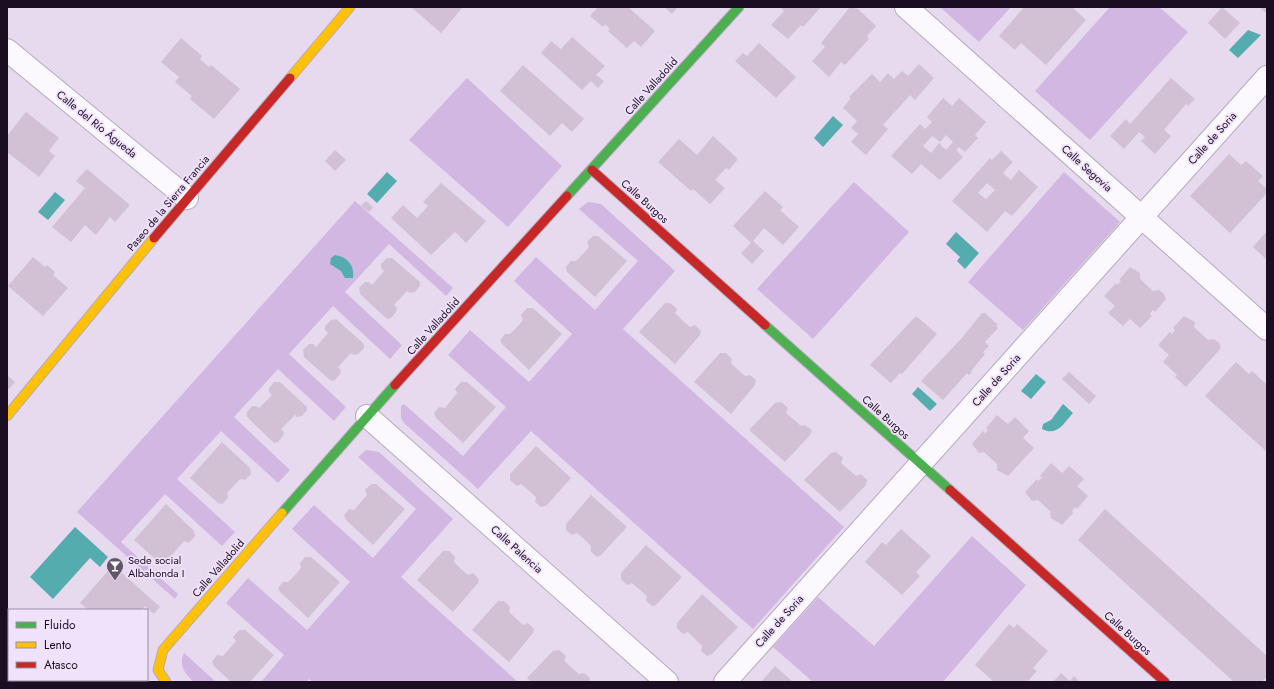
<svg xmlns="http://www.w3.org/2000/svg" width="1274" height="689" viewBox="0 0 1274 689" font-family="Jost,sans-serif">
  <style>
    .green { fill: #d2b7e3 }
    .water { fill: #55acaf }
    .building { fill: #d2c1d5; fill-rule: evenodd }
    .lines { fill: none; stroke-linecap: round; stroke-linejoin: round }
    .street-casing { stroke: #b6aabe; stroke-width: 24 }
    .fast-casing { stroke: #b6aabe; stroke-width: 11 }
    .slow-casing { stroke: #b6aabe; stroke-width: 11 }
    .jam-casing { stroke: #b6aabe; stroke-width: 11 }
    .street { stroke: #fbf9fd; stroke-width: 22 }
    .fast { stroke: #4caf50; stroke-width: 9 }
    .slow { stroke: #ffc107; stroke-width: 9 }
    .jam { stroke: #c62828; stroke-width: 9 }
    .labels { text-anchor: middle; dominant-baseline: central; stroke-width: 3.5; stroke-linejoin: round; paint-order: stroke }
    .street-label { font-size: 11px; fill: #1b0e23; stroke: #f1e2fb }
    .poi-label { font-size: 11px; fill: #1b0e23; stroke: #f1e2fb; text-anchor: start }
  </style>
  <rect width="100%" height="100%" fill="#e7daef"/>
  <!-- green -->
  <g class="green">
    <polygon points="940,7 1011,7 979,42"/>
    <polygon points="1110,7 1159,7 1188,32 1090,140 1035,91"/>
    <polygon points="467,78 562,166 508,227 409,140"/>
    <polygon points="1064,172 1120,222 1023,330 968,282"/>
    <polygon points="854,182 909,232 813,339 757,289"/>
    <polygon points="355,201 453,288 446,296 389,244 345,292 402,345 390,359 333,306 289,354 346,407 334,421 278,369 234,417 290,470 278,483 221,431 177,479 235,532 222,546 165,494 121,542 178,594 175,599 77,512"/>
    <polygon points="588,202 601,204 675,271 623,329 844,527 753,629 531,431 478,489 404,423 401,418 401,406 404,404 463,456 506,407 448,355 470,330 529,382 572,334 514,281 536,257 595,310 638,261 579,209"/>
    <polygon points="366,450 379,452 453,519 401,577 518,682 313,682 309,679 306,682 261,682 284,655 226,603 248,578 307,630 350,582 292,529 314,505 373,558 416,509 358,457"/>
    <polygon points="972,536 1026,585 943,682 813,682 773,647 818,597 874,646"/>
    <path d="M184 653 216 682H194C185 674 178 665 184 653Z"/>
  </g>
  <!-- water -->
  <g class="water">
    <polygon points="1248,30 1261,35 1238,58 1229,50"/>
    <polygon points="833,116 843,125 823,147 814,138"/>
    <polygon points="387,172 397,181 377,203 367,194"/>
    <polygon points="55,192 65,200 48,220 38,212"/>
    <polygon points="956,232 979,253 965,269 957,261 960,257 946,244"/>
    <path d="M335 255C347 257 355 265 353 278H345L341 271 330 264 331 258Z"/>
    <polygon points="1036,374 1046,382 1031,399 1021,391"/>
    <polygon points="918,387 937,404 930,411 912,394"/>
    <path d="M1063 404 1073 413C1064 423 1057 437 1042 429L1043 424 1051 420Z"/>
    <polygon points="75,527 108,557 100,567 90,558 53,599 30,577"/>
  </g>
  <!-- building -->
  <g class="building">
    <polygon points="411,7 463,7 441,33"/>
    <polygon points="598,7 628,7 655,31 641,47 634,41 627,48 608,31 610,29 605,24 603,27 590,16"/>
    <polygon points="664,7 678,7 672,14"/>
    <polygon points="780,7 821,7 803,27 801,25 788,39 771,25 784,11"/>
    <polygon points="850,7 858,9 876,26 867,36 869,39 845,65 841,62 829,77 812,61 825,47 821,43"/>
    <polygon points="1024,7 1072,7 1086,20 1046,65 1021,43 1015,50 999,36"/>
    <polygon points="1222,7 1240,23 1225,39 1208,23"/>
    <polygon points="1259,7 1267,7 1267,14"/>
    <polygon points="572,37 605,66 596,75 604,81 598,88 591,81 582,90 541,53 551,41 561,49"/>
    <polygon points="181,38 202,56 200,59 209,67 211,65 240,89 214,119 190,99 192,96 175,82 179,77 161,62"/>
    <polygon points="759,43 796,77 776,98 735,61 743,53 747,56"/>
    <polygon points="919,64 934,78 915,100 910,95 883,125 888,129 866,155 851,142 858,134 851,128 857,121 843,108 851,98 849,97 872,74 880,82 888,73 894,79 902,71 908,76"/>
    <polygon points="523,65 584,119 572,132 562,123 550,136 500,91"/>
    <polygon points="1171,78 1195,99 1188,106 1186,104 1164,130 1171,136 1155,154 1141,141 1145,137 1139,132 1124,149 1110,136 1126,119 1130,124"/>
    <path d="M943 98 952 106 959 98 986 122 975 135 978 138 965 152 959 147 956 150 963 157 940 180 921 164 912 174 891 156 920 124 925 129 932 122 927 117ZM946 135 953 142 946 150 939 143 931 153 923 146 932 136 940 142Z"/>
    <polygon points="26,112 59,138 49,151 55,156 39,177 7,152 7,136"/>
    <polygon points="713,136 738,159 729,170 726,168 715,180 725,188 710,204 693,189 691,191 658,162 679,139 697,155"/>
    <polygon points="335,150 346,160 335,171 325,161"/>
    <path d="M1001 151 1013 162 1003 173 1011 180 1019 170 1038 187 1012 216 1005 211 987 232 952 201 990 158 992 160ZM987 183 995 190 986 199 978 193Z"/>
    <polygon points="1229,154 1241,165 1246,161 1263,176 1258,181 1267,189 1267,193 1230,233 1190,196"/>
    <polygon points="87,169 130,205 115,222 110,217 96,235 85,225 71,242 52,227 85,188 76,181"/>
    <polygon points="441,183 486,221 466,243 455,232 431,255 391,218 403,205 417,218 428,206 423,202"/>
    <polygon points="765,191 783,207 780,210 799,227 783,245 764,228 753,241 764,251 752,264 741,253 751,243 733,226"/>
    <polygon points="366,201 373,207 369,212 361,206"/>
    <polygon points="1267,231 1267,260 1253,247"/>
    <polygon points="593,236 598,236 627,261 595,297 567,272 566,267 571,261 576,261 583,254 589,247 587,242"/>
    <polygon points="33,257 45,267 47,265 55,272 53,275 68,288 43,316 8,286"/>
    <polygon points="387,258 392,258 420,282 420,286 415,292 410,293 407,291 394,305 397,308 396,312 391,318 387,319 360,294 359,288 365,282 369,282 372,285 384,271 381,268 381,264"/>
    <polygon points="1130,267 1140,273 1140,279 1153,291 1159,290 1164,294 1166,299 1155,312 1153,310 1150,314 1152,316 1140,328 1130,319 1123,326 1108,313 1115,306 1104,296 1116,283 1117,285 1121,281 1119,280"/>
    <polygon points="665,303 670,303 677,309 675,313 682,320 690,327 695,325 701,331 700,335 675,364 639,332"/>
    <polygon points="527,308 533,308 562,334 529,370 502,344 500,340 505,334 510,334 518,326 523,320 521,315"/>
    <polygon points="982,313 985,313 998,325 996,326 998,328 985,342 989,346 983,352 985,354 971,371 972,372 969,375 967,373 943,400 921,381 961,339"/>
    <polygon points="916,316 937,334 902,374 900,373 891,383 870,365"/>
    <polygon points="1184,316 1195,322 1194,327 1208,340 1214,339 1219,343 1221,348 1186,387 1175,377 1177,375 1163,362 1169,355 1158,345 1170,332 1172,334 1175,330 1173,328"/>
    <polygon points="336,319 364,344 364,348 358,354 354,355 351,353 338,367 341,370 340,374 335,380 331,381 304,357 303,350 309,344 313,344 316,347 328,333 325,330 325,326 331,320"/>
    <polygon points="720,353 726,353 732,359 731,363 737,369 745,376 750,375 756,380 755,385 731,414 694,382"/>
    <polygon points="1236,362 1249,374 1252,371 1267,385 1267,452 1205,396"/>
    <polygon points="1069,372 1096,396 1089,404 1062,379"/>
    <polygon points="7,375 15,382 7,391"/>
    <polygon points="274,382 280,382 307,407 307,410 302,416 297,417 295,415 281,429 284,432 283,436 278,442 274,443 247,417 247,412 252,406 256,406 259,408 272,395 269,392 269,388"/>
    <polygon points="461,382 467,382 496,407 463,443 436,418 434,413 439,407 445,408 457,393 455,389"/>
    <polygon points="781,402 788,408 786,413 801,426 805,425 812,430 810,435 785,462 749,430 775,403"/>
    <polygon points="997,415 1008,424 1015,417 1029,431 1023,438 1034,448 1008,476 997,470 997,464 984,452 979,453 972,444 983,431 985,433 988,430 986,428"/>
    <polygon points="222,442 250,468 251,474 245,480 240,479 227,493 228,498 222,504 218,503 190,478"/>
    <polygon points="536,446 571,478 546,506 541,507 535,502 536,497 528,490 521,484 517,486 510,480 510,474"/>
    <polygon points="836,452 843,458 841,463 856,476 861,474 867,480 866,485 840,512 804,480 831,453"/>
    <polygon points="1051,463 1062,473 1069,466 1076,472 1084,479 1077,486 1088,496 1077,509 1075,507 1072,511 1073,513 1062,525 1051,518 1050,514 1051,512 1038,500 1032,501 1025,492 1037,479 1038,481 1042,478 1040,476"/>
    <polygon points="371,484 376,484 405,509 373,545 346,520 344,515 349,509 354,510 367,495 365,490"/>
    <polygon points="591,495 627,527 601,555 597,557 591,552 591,546 584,539 577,533 572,535 566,530 566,524"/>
    <polygon points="166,504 194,531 195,536 189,543 184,541 171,556 172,561 166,566 162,565 134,540"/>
    <polygon points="1105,509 1267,656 1267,676 1262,682 1234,682 1078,540"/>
    <polygon points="901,529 931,556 916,572 920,576 902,595 865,562 882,542 886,545"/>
    <polygon points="646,545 682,577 656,605 652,606 646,601 647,596 639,589 632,583 627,585 621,579 621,573"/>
    <polygon points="443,551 449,551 455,557 454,562 460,568 468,575 473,573 479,579 478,583 453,612 417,580"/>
    <polygon points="305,557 311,557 340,582 308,618 280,592 278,588 283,582 288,582 296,574 301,568 300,563"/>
    <polygon points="113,565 160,607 154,614 145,606 141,610 88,610 80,603"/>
    <polygon points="702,594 738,627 712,654 707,656 701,651 702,646 688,632 683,634 677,628 677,623"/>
    <polygon points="498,601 504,601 510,607 509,612 523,625 528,623 534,629 533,633 509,662 472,630"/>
    <polygon points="1009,624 1014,628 1017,624 1048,651 1033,668 1037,671 1027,682 994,682 975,665"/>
    <polygon points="239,630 245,630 274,655 250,682 231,682 214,666 212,662 217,655 223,656 236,641 233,637"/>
    <polygon points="559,650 566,656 564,661 579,674 584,673 590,678 589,682 531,682 527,678 553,651"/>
    <polygon points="775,666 793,682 761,682"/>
    <polygon points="1061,673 1070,681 1074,676 1078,680 1076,682 1053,682"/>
  </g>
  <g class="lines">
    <!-- street casing -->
    <g class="street-casing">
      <g id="street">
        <polyline points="906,7 1267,329"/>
        <polyline points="7,50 187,198"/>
        <polyline points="367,416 667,682"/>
        <polyline points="725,682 1267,77"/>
      </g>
    </g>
    <!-- fast casing -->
    <g class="fast-casing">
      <g id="fast">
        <polyline points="567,196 739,7"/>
        <polyline points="765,325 950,490"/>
        <polyline points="282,513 395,385"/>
      </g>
    </g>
    <!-- slow casing -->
    <g class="slow-casing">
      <g id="slow">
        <polyline points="290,78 350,7"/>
        <polyline points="7,416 154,238"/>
        <polyline points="166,682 158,670 163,650 282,513"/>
      </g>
    </g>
    <!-- jam casing -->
    <g class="jam-casing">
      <g id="jam">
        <polyline points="592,170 765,325"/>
        <polyline points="154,238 290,78"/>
        <polyline points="395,385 567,196"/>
        <polyline points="950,490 1165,682"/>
      </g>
    </g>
    <!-- street -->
    <use href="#street" class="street"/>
    <!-- fast -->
    <use href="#fast" class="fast"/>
    <!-- slow -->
    <use href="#slow" class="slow"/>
    <!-- jam -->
    <use href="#jam" class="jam"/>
  </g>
  <!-- icons -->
  <defs>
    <g id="bar-pin" transform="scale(0.9)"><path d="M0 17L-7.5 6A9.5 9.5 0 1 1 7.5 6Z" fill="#62556a" stroke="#f1e2fb"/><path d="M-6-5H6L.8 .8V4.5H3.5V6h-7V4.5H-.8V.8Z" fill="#fff"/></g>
  </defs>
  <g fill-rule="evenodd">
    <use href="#bar-pin" x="115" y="566"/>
  </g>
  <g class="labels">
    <!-- street labels -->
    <g class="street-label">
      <text transform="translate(651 86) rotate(-48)">Calle Valladolid</text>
      <text transform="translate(97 124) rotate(39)">Calle del Río Águeda</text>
      <text transform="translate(1212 138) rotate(-48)">Calle de Soria</text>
      <text transform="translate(1087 168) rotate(42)">Calle Segovia</text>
      <text transform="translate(645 201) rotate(42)">Calle Burgos</text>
      <text transform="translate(168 203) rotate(-50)">Paseo de la Sierra Francia</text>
      <text transform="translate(433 326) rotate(-48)">Calle Valladolid</text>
      <text transform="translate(996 380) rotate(-48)">Calle de Soria</text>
      <text transform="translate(886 417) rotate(42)">Calle Burgos</text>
      <text transform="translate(517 549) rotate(42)">Calle Palencia</text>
      <text transform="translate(218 568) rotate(-49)">Calle Valladolid</text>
      <text transform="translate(779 621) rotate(-48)">Calle de Soria</text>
      <text transform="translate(1128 633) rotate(42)">Calle Burgos</text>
    </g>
    <!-- poi labels -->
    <g class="poi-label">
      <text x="128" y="560">Sede social<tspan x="128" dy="13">Albahonda I</tspan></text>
    </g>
  </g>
  <!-- border -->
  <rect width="1274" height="689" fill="none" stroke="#1b0e23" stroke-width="16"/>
  <!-- legend -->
  <rect x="8" y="609" width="140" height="72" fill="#f1e2fb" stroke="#9b8da5"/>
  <rect x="16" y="622" width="20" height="6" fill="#4caf50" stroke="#9b8da5"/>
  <text x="44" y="629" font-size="12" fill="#1b0e23">Fluido</text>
  <rect x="16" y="642" width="20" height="6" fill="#ffc107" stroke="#9b8da5"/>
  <text x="44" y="649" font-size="12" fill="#1b0e23">Lento</text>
  <rect x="16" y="662" width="20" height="6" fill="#c62828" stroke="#9b8da5"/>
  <text x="44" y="669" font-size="12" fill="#1b0e23">Atasco</text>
</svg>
